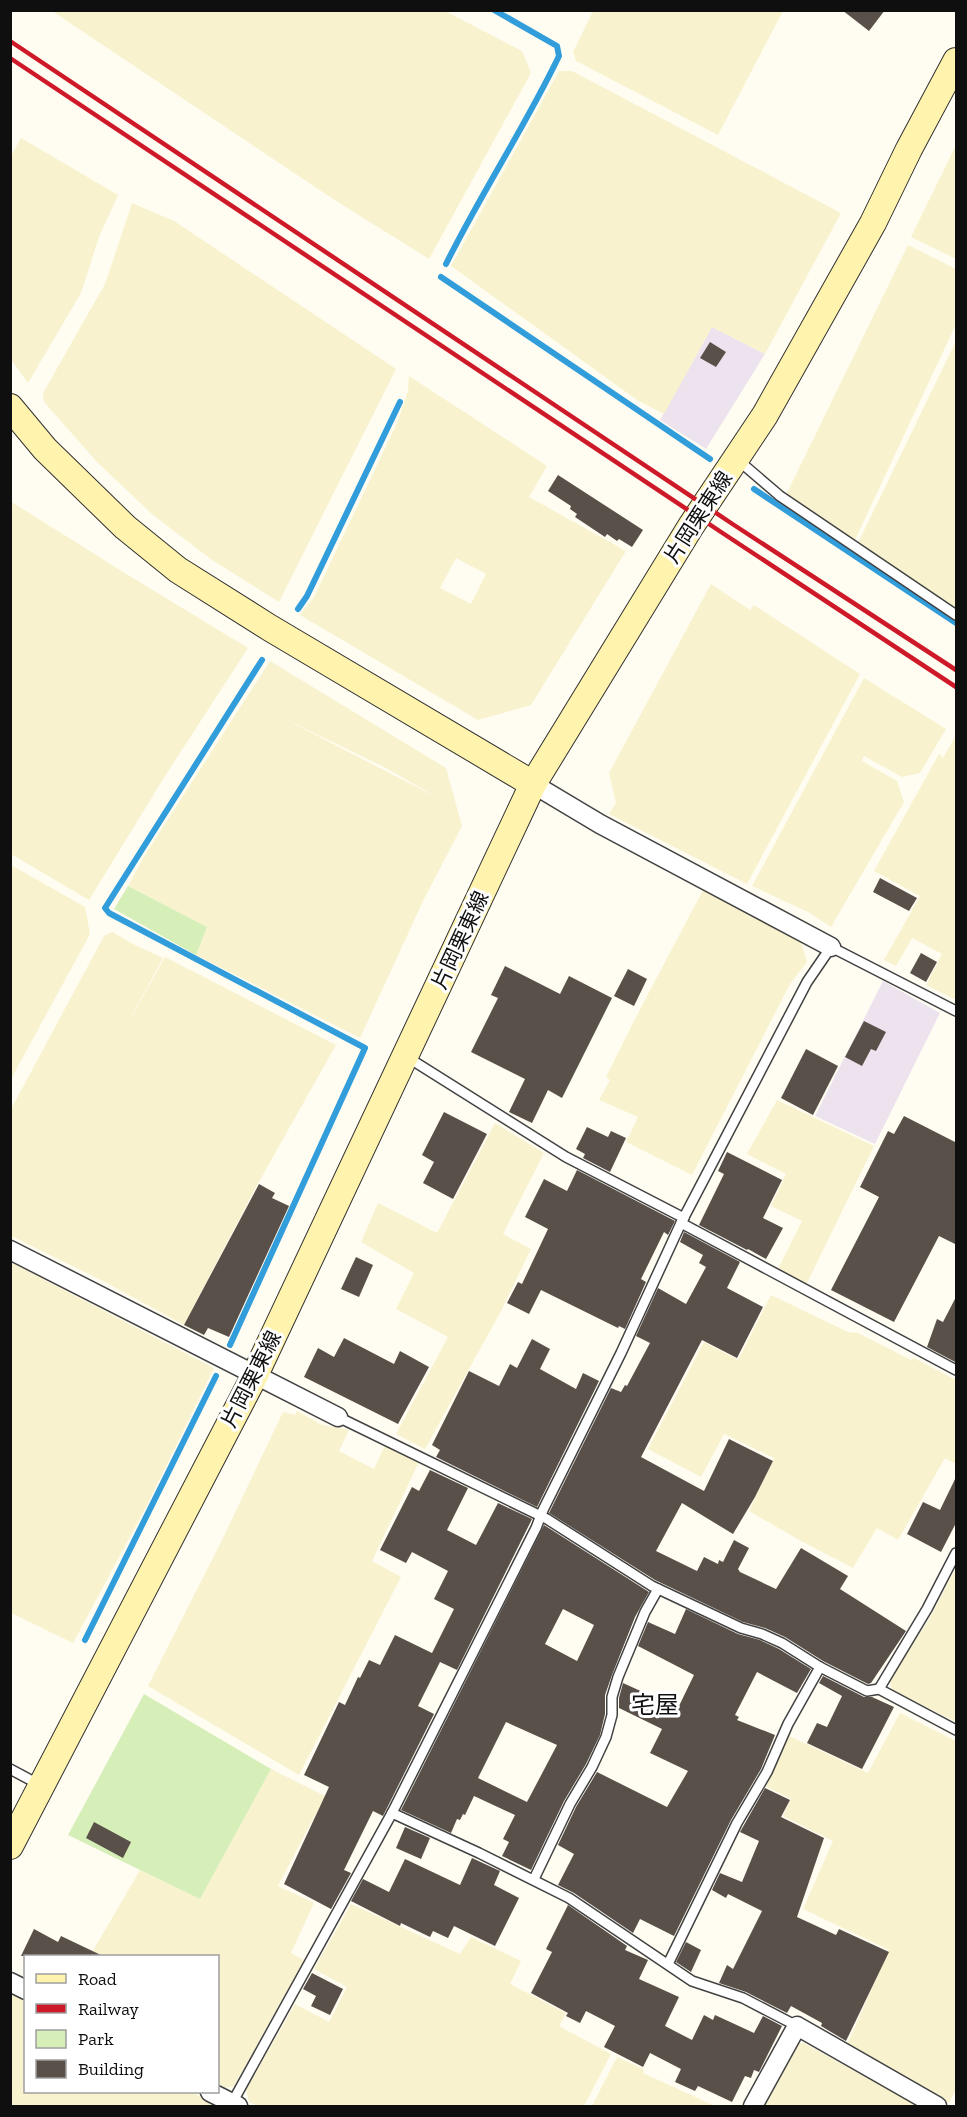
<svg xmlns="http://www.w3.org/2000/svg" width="967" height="2117" viewBox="0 0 967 2117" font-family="'Zilla Slab','Noto Sans JP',serif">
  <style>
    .industrial { fill: #ede3ee }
    .farmland { fill: #f8f3ce; fill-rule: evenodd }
    .green { fill: #d6eeb7 }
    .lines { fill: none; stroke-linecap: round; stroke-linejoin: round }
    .stream { stroke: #319dda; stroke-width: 6 }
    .building { fill: #59504a; fill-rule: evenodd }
    .lane-casing { stroke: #424242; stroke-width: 12 }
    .street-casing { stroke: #424242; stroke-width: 21 }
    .secondary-casing { stroke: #313131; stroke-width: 28 }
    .lane { stroke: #fff; stroke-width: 9 }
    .street { stroke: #fff; stroke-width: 18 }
    .secondary { stroke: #fff3ad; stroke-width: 26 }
    .rail { stroke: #ce1929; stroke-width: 4.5 }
    .labels { text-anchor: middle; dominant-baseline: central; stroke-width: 6; stroke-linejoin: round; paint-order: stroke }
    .street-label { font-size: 21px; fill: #0f0f0f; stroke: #fff }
    .quarter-label { font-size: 24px; fill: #0f0f0f; stroke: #fff }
  </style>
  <rect width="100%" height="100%" fill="#fffcf2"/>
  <!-- industrial -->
  <g class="industrial">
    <polygon points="712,327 765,354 706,449 660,420"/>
    <polygon points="883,981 940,1013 875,1144 815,1116"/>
  </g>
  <!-- farmland -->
  <g class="farmland">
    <polygon points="52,11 445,11 522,51 531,73 429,259 333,199"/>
    <polygon points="593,11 593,10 783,11 718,135 576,61 573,52"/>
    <polygon points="559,71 572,71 841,213 765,354 712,327 664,414 637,400 451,266"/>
    <polygon points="21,138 118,195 99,237 81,293 28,383 10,358 10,158"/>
    <polygon points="956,145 956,259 911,237"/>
    <polygon points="132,203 174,221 396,369 279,602 212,560 153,515 97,462 44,402 43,393 105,284"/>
    <polygon points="908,245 956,269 956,324 855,540 786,495"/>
    <polygon points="956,341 956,608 858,543"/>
    <path d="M409 376 547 466 529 497 626 551 531 705 478 720 300 615 314 597 397 423 408 391ZM456 558 486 574 471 604 440 588Z"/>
    <polygon points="10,501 128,575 248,648 165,776 89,900 11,854"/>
    <polygon points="711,584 750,610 754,605 860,674 747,884 609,814 616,803 609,773"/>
    <path d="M270 661 446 768 462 826 423 901 360 1038 196 955 207 927 128 886 143 858ZM281 717 386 768 438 798Z"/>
    <polygon points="864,678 946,729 920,773 902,777 864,756 862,761 897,781 904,802 831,927 810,913 752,886"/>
    <polygon points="956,735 956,1000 926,985 942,954 912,938 896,966 884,960 920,896 874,871 939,754 943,758"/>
    <polygon points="11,865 85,907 90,934 11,1079"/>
    <polygon points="703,890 800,938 807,962 790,984 692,1175 626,1142 638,1117 599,1100 610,1080 606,1077 636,1017"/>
    <polygon points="112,932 135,945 163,958 122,1034 165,957 336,1045 256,1187 184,1325 103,1281 11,1236 10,1111 104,936"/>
    <polygon points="777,1100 874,1146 806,1285 778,1269 802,1221 771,1206 786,1174 747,1154"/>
    <polygon points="495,1123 544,1153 503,1234 531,1249 501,1311 425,1449 396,1434 448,1337 396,1309 414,1273 361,1242 378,1203 437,1233"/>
    <polygon points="10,1262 214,1368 147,1505 73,1643 11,1613"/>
    <polygon points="771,1295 848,1332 858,1333 911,1360 914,1358 956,1380 956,1464 945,1458 898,1540 877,1528 853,1568 801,1541 749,1511 774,1458 724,1434 701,1477 648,1449 704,1342 738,1360"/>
    <polygon points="297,1411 322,1425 349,1430 339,1451 374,1469 385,1445 419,1462 372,1561 401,1577 299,1775 148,1686 222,1540 283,1412 295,1415"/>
    <polygon points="956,1568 956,1722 892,1690 890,1679 928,1621"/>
    <polygon points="900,1713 956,1741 956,2089 949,2103 846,2047 889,1950 803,1909 833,1841 783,1816 791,1799 763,1785 787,1735 868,1773"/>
    <polygon points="271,1769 325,1796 278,1886 314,1903 291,1953 304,1960 234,2086 225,2088 218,2084 218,1956 90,1956 140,1870 200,1899"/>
    <polygon points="351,1904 460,1954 471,1937 521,1961 510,1984 566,2013 559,2026 611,2054 584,2106 258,2106 249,2102 246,2090 295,2004 329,2022 347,1987 314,1969"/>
    <polygon points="10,1991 25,1999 26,2092 192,2092 214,2104 215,2106 11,2106"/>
    <polygon points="804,2043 918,2106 761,2106 794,2044"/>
    <polygon points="617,2057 644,2069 643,2073 715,2106 592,2106"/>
  </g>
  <!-- green -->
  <g class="green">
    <polygon points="128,886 207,927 196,955 114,909"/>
    <polygon points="144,1694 271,1769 200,1899 68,1835"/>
  </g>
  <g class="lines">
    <!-- stream -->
    <g class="stream">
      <path d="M446 264C481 193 525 127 559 56L557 46 494 10"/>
      <polyline points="441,277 710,459"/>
      <polyline points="754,489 956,623"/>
      <polyline points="298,609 307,596 400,402"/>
      <polyline points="230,1345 365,1048 109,913 105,908 262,660"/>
      <polyline points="85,1640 216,1376"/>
    </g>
  </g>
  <!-- building -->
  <g class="building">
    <polygon points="842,10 885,10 869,31"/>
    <polygon points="710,342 726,352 716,367 700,358"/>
    <polygon points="558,475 643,530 632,547 619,539 617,541 607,534 605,537 575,517 577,514 570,509 571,506 548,491"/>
    <polygon points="880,878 917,898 909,911 873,892"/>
    <polygon points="921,953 937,962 926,982 910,973"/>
    <polygon points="505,966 560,994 569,976 612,998 562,1098 548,1090 532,1123 509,1112 525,1079 471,1052 498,998 491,995"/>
    <polygon points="628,969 647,979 634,1006 614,996"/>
    <polygon points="864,1021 886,1032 876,1051 871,1049 862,1066 845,1057"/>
    <polygon points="806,1049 838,1066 813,1115 781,1098"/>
    <polygon points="444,1112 487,1134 453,1199 423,1183 434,1162 422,1155"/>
    <polygon points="904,1116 957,1143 957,1245 939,1236 894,1322 831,1290 879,1197 860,1187 888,1131 894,1134"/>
    <polygon points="587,1127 608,1137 611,1131 626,1138 610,1172 583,1158 585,1154 576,1149"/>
    <polygon points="727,1152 782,1180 763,1218 783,1228 766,1259 748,1249 747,1250 699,1225 724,1174 718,1171"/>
    <polygon points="577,1170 675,1221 668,1235 664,1232 641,1279 646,1282 625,1329 619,1326 618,1328 541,1290 529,1314 507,1303 518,1282 522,1284 548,1229 525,1217 544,1179 567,1191"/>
    <polygon points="259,1184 275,1193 272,1198 289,1206 229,1337 208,1328 204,1335 184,1325"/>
    <polygon points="684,1232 740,1262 727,1288 763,1307 737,1358 702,1340 641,1457 704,1491 729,1439 773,1461 755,1497 733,1534 682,1503 656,1551 697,1571 704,1557 718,1564 719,1560 723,1562 734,1540 749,1548 738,1569 740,1572 776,1589 801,1548 848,1576 840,1589 906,1631 871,1683 868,1684 823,1661 785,1637 765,1628 743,1622 655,1580 549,1513 611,1388 621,1392 625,1385 627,1386 650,1343 636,1336 658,1288 686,1304 706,1267 699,1263 703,1255 680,1242"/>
    <polygon points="356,1257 373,1265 359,1297 341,1289"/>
    <polygon points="957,1295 957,1363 927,1347 937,1319 943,1322"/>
    <polygon points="344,1338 394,1364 400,1351 429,1367 398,1424 304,1377 318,1348 334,1357"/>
    <polygon points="532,1339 550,1349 540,1369 576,1389 583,1373 599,1381 537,1507 436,1457 440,1450 432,1445 469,1371 499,1386 510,1364 517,1368"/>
    <polygon points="430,1470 468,1488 447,1530 476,1545 498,1503 532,1519 457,1670 440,1662 418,1706 434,1714 383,1816 373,1811 344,1870 351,1873 331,1909 284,1884 329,1787 304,1775 339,1702 345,1705 358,1677 360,1678 369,1660 380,1665 395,1635 432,1653 454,1609 434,1599 448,1571 412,1552 406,1563 380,1550 412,1487 419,1491"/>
    <polygon points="957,1475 957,1521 941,1552 907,1534 923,1502 940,1510"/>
    <path d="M544 1525 649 1592 635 1617 612 1675 605 1695V1714L600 1735 586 1764 564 1801 531 1870 502 1856 509 1842 503 1839 515 1815 474 1796 465 1815 463 1814 460 1820 457 1819 451 1833 401 1810ZM563 1609 594 1625 577 1661 545 1644ZM506 1722 557 1745 527 1802 478 1778Z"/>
    <polygon points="686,1609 738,1634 760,1640 779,1649 811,1669 797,1693 757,1672 735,1715 739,1717 737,1720 775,1735 761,1769 731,1820 674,1936 640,1919 633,1933 574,1893 558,1885 574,1854 558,1845 576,1807 597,1772 667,1807 688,1771 650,1753 662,1729 619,1708 619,1698 623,1683 678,1708 694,1675 638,1646 648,1622 675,1634"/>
    <polygon points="823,1676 864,1697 872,1697 894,1707 862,1769 807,1743 817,1723 827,1727 842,1696 819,1683"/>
    <polygon points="765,1788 790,1800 781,1817 824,1838 797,1917 836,1935 839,1929 889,1952 846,2041 821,2026 822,2023 791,2006 787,2013 746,1992 719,1983 727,1965 733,1969 762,1911 728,1894 726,1898 712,1890 720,1873 742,1882 759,1841 740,1832"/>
    <polygon points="94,1822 131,1842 123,1858 86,1838"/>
    <polygon points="405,1827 430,1838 421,1859 396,1848"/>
    <polygon points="472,1858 500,1871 494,1885 519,1898 495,1946 454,1926 448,1938 433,1931 430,1937 401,1923 400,1926 351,1901 363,1879 389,1892 405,1859 460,1885"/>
    <polygon points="568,1905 627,1946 625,1950 648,1960 639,1979 679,1997 665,2026 692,2040 704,2015 713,2020 715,2015 754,2033 763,2016 782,2026 759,2072 754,2070 751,2078 745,2076 732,2102 698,2086 695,2091 675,2082 681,2069 650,2053 643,2067 604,2047 615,2026 586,2011 580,2023 566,2016 568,2013 531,1993 552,1952 546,1949"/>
    <polygon points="34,1929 58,1942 61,1936 103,1956 21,1956"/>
    <polygon points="686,1942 701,1950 691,1972 676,1962"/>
    <polygon points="312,1973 343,1989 330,2015 311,2006 316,1996 303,1989"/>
  </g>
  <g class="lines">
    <!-- lane casing -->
    <g class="lane-casing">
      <g id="lane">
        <polyline points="738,460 780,496 956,615"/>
        <polyline points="407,1057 566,1157 684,1218"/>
        <polyline points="681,1223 956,1370"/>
        <polyline points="338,1417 547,1519 652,1586 741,1628 762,1634 782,1643 820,1667 867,1691 879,1689 956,1730"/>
        <polyline points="879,1689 927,1609 956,1553"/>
        <polyline points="10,1769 40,1785"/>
        <polyline points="392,1813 479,1853 569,1898 692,1981 743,1998 797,2026"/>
        <polyline points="534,1879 570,1804 592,1767 606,1737 612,1715 612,1697 618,1677 645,1612 658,1589"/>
        <polyline points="668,1964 737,1823 767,1772 788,1724 820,1667"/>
        <polyline points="232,2103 392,1813 536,1528 543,1510 621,1353 681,1223 807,982 831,947 956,1011"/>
      </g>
    </g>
    <!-- street casing -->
    <g class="street-casing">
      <g id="street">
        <polyline points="533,784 600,824 831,947"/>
        <polyline points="10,1250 338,1417"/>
        <polyline points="10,1982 26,1990"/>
        <polyline points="210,2092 238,2106"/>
        <polyline points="753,2106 797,2026 937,2106"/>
      </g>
    </g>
    <!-- secondary casing -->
    <g class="secondary-casing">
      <g id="secondary">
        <polyline points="10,407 45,449 125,527 178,570 270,628 533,784"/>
        <polyline points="10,1846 255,1375 533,784 691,526 765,415 873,223 909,149 956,61"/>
      </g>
    </g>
    <!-- lane -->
    <use href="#lane" class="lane"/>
    <!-- street -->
    <use href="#street" class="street"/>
    <!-- secondary -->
    <use href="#secondary" class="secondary"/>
    <!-- rail -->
    <g class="rail">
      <polyline points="10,41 734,525 956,670"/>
      <polyline points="10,58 724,534 956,687"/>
    </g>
  </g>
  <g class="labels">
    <!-- street labels -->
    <g class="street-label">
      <text transform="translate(698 517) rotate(-57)">片岡栗東線</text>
      <text transform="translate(460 940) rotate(-65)">片岡栗東線</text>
      <text transform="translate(251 1379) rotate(-63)">片岡栗東線</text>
    </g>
    <!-- quarter labels -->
    <g class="quarter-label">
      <text x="655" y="1704">宅屋</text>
    </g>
  </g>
  <!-- border -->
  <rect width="967" height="2117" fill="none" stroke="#0f0f0f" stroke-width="24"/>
  <!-- legend -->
  <rect x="24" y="1955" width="195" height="138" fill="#ffffff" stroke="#9f9f9f" stroke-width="1.5"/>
  <rect x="36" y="1974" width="30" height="9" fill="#fff3ad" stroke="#9f9f9f" stroke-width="1.5"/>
  <text x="78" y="1985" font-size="18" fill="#0f0f0f">Road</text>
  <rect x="36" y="2004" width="30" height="9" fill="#ce1929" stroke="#9f9f9f" stroke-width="1.5"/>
  <text x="78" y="2015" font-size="18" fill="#0f0f0f">Railway</text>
  <rect x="36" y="2030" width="30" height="18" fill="#d6eeb7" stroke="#9f9f9f" stroke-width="1.5"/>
  <text x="78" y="2045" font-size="18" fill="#0f0f0f">Park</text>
  <rect x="36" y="2060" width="30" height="18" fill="#59504a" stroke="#9f9f9f" stroke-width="1.5"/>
  <text x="78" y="2075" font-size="18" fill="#0f0f0f">Building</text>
</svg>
